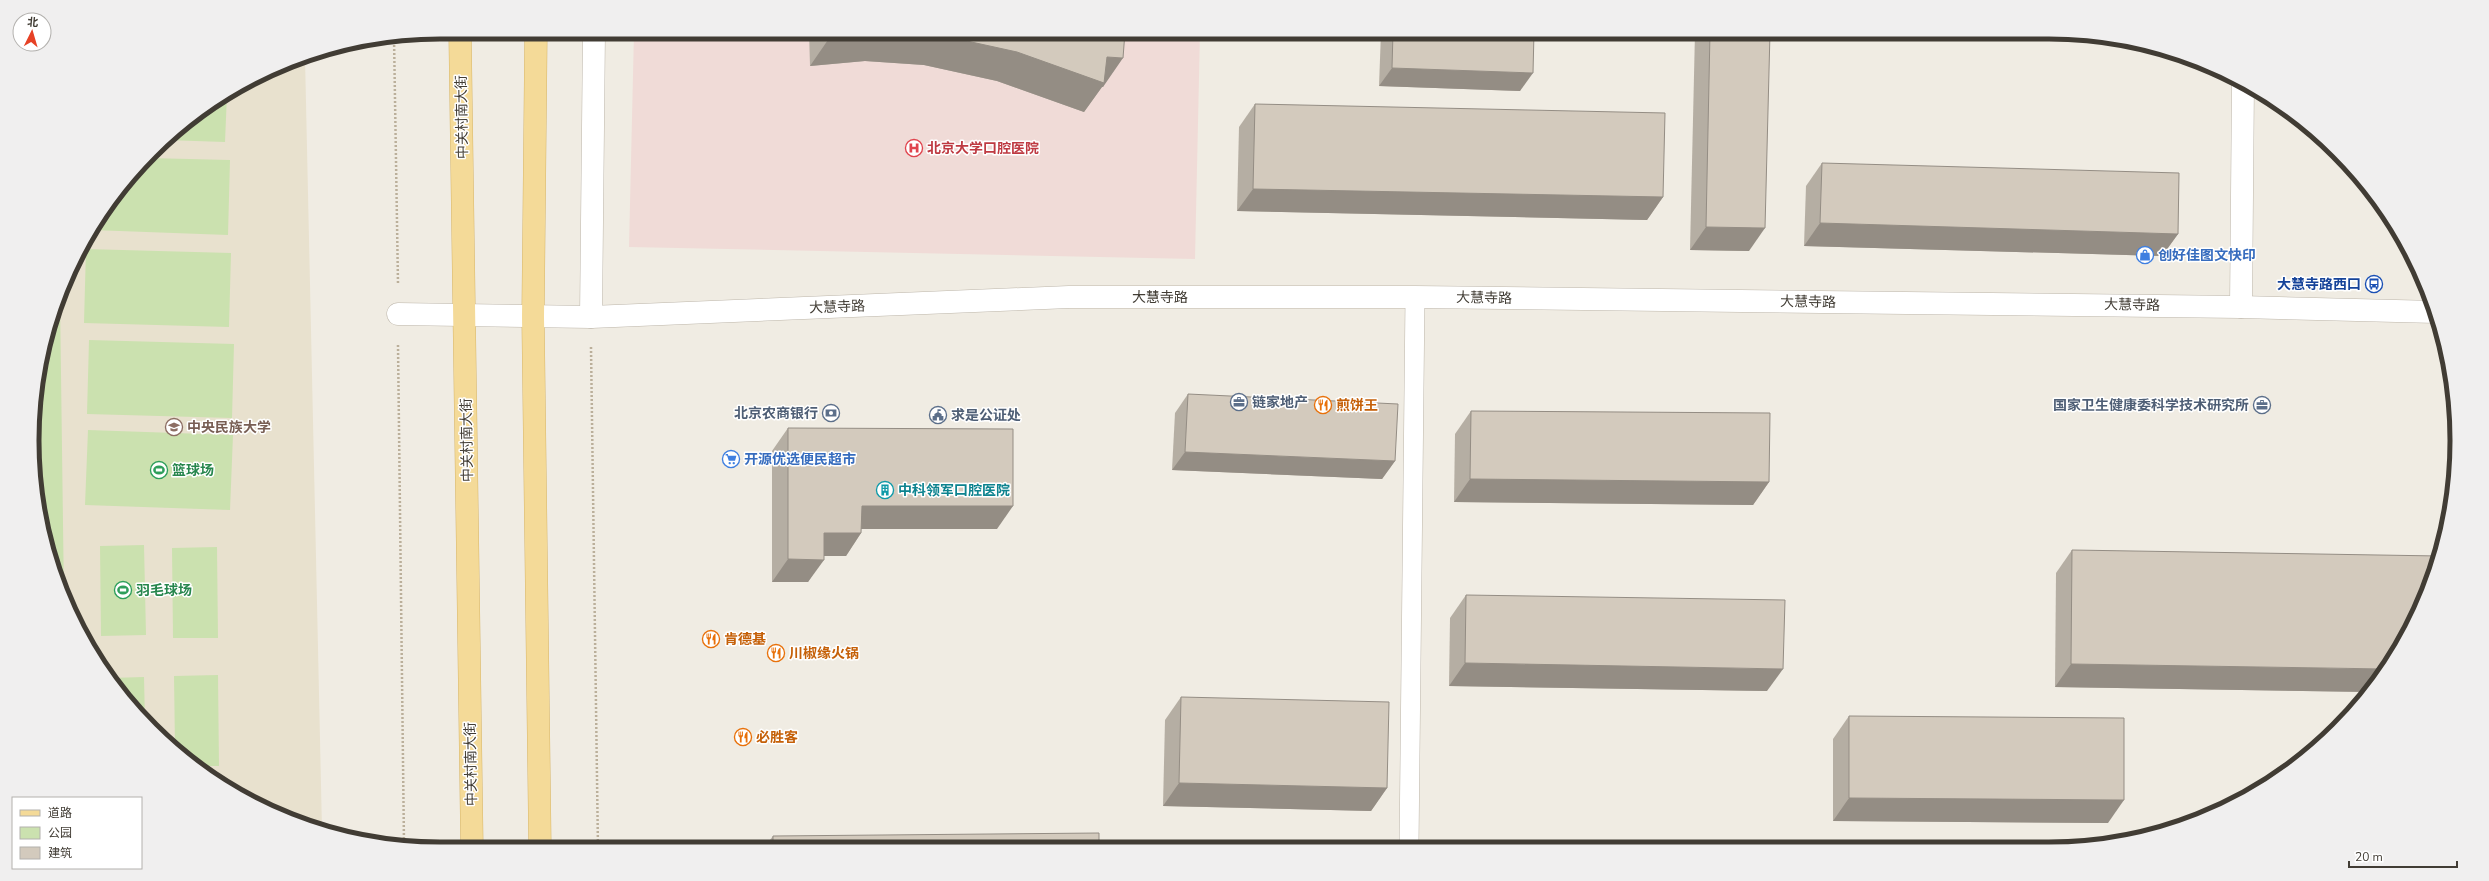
<svg xmlns="http://www.w3.org/2000/svg" width="2489" height="881" viewBox="0 0 2489 881" font-family="'Nunito Sans','Noto Sans SC',sans-serif">
  <style>
    .education { fill: #e8e1ce }
    .medical { fill: #f0dbd7 }
    .park { fill: #cbe1af }
    .lines { fill: none; stroke-linecap: round; stroke-linejoin: round }
    .service-casing { stroke: #bdb6aa; stroke-width: 20 }
    .minor-casing { stroke: #bdb6aa; stroke-width: 23 }
    .tertiary-casing { stroke: #bdb6aa; stroke-width: 23 }
    .primary-casing { stroke: #d7b66a; stroke-width: 23 }
    .path { stroke: #bbaf9a; stroke-width: 2.5; stroke-dasharray: 2 2; stroke-linecap: butt }
    .service { stroke: #fff; stroke-width: 19 }
    .minor { stroke: #fff; stroke-width: 22 }
    .tertiary { stroke: #fff; stroke-width: 22 }
    .primary { stroke: #f4da98; stroke-width: 22 }
    .wall { fill: #b5aea3 }
    .shaded-wall { fill: #948d84 }
    .building { fill: #d3cabd; stroke: #948d84 }
    .labels { text-anchor: middle; dominant-baseline: central; stroke-width: 3; stroke-linejoin: round; paint-order: stroke }
    .street-label { font-size: 14px; fill: #413c34; stroke: #fff }
    .health-label { font-size: 14px; font-weight: bold; fill: #be3a42; stroke: #fff; text-anchor: start }
    .shop-label { font-size: 14px; font-weight: bold; fill: #366cbe; stroke: #fff; text-anchor: start }
    .transit-label { font-size: 14px; font-weight: bold; fill: #164399; stroke: #fff; text-anchor: end }
    .service-label { font-size: 14px; font-weight: bold; fill: #4e5e75; stroke: #fff; text-anchor: start }
    .food-label { font-size: 14px; font-weight: bold; fill: #c56008; stroke: #fff; text-anchor: start }
    .education-label { font-size: 14px; font-weight: bold; fill: #785e54; stroke: #fff; text-anchor: start }
    .leisure-label { font-size: 14px; font-weight: bold; fill: #27864d; stroke: #fff; text-anchor: start }
    .culture-label { font-size: 14px; font-weight: bold; fill: #0d838f; stroke: #fff; text-anchor: start }
    .rim { fill: none; stroke: #413c34; stroke-width: 5 }
  </style>
  <rect width="100%" height="100%" fill="#f0ece3"/>
  <!-- education -->
  <polygon class="education" points="305,57 322,830 260,807 213,780 151,729 101,668 63,597 46,546 33,467 35,387 46,335 74,260 116,192 171,134 214,101 284,63"/>
  <!-- medical -->
  <polygon class="medical" points="634,32 1200,32 1195,259 629,247"/>
  <!-- park -->
  <g class="park">
    <polygon points="227,94 225,142 165,140 214,101"/>
    <polygon points="148,158 230,160 228,235 92,230 116,192"/>
    <polygon points="86,249 231,253 229,327 84,323"/>
    <path d="M60 298 64 598C30 518 23 420 46 335 49 323 55 310 60 298Z"/>
    <polygon points="89,340 234,344 232,418 87,414"/>
    <polygon points="88,430 233,435 230,510 85,505"/>
    <polygon points="144,545 146,635 101,636 100,546"/>
    <polygon points="217,547 218,638 173,638 172,548"/>
    <polygon points="218,675 219,766 196,766 175,748 174,676"/>
    <polygon points="144,677 145,721 110,678"/>
  </g>
  <g class="lines">
    <!-- service casing -->
    <g class="service-casing">
      <polyline id="service" points="1409,847 1415,297"/>
    </g>
    <!-- minor casing -->
    <g class="minor-casing">
      <polyline id="minor" points="2241,307 2243,83"/>
    </g>
    <!-- tertiary casing -->
    <g class="tertiary-casing">
      <g id="tertiary">
        <polyline points="398,314 591,317 1069,297 1415,297 2241,307 2436,312"/>
        <polyline points="591,317 594,32"/>
      </g>
    </g>
    <!-- primary casing -->
    <g class="primary-casing">
      <g id="primary">
        <polyline points="460,32 472,849"/>
        <polyline points="536,32 533,317 540,849"/>
      </g>
    </g>
    <!-- path -->
    <g class="path">
      <polyline points="394,37 398,284"/>
      <polyline points="398,345 404,844"/>
      <polyline points="591,347 598,849"/>
    </g>
    <!-- service -->
    <use href="#service" class="service"/>
    <!-- minor -->
    <use href="#minor" class="minor"/>
    <!-- tertiary -->
    <use href="#tertiary" class="tertiary"/>
    <!-- primary -->
    <use href="#primary" class="primary"/>
  </g>
  <!-- wall -->
  <g class="wall">
    <polygon points="809,32 1125,32 1103,87 1102,87 1084,112 997,81 924,65 865,61 810,66"/>
    <polygon points="1381,32 1534,32 1520,91 1379,86"/>
    <polygon points="1695,32 1770,32 1749,251 1690,250"/>
    <polygon points="1255,104 1663,197 1647,220 1237,211 1239,127"/>
    <polygon points="1822,163 2178,234 2162,256 1804,246 1806,186"/>
    <polygon points="1188,394 1395,461 1382,479 1172,470 1175,413"/>
    <polygon points="1471,411 1769,482 1753,505 1454,502 1455,434"/>
    <polygon points="788,428 997,529 861,529 861,533 846,556 824,556 808,582 772,582 772,451"/>
    <polygon points="2072,550 2372,689 2370,692 2055,687 2056,573"/>
    <polygon points="1466,595 1767,691 1449,686 1450,618"/>
    <polygon points="1181,697 1387,788 1371,811 1163,806 1165,720"/>
    <polygon points="1849,716 2108,823 1833,821 1833,739"/>
    <polygon points="773,836 1099,848 764,848"/>
  </g>
  <!-- shaded-wall -->
  <g class="shaded-wall">
    <polygon points="885,32 944,36 1107,57 1123,58 1103,87 1102,87 1084,112 997,81 924,65 865,61 810,66 830,37"/>
    <polygon points="1811,32 2048,32 2134,43 1809,34"/>
    <polygon points="1392,68 1533,73 1520,91 1379,86"/>
    <polygon points="1253,189 1663,197 1647,220 1237,211"/>
    <polygon points="1820,223 2178,234 2162,256 1804,246"/>
    <polygon points="1706,227 1765,228 1749,251 1690,250"/>
    <polygon points="1185,452 1395,461 1382,479 1172,470"/>
    <polygon points="1470,479 1769,482 1753,505 1454,502"/>
    <polygon points="862,506 1013,506 997,529 846,529"/>
    <polygon points="824,533 861,533 846,556 808,556"/>
    <polygon points="788,559 824,560 808,582 772,582"/>
    <polygon points="1465,663 1783,669 1767,691 1449,686"/>
    <polygon points="2071,664 2386,669 2370,692 2055,687"/>
    <polygon points="1179,783 1387,788 1371,811 1163,806"/>
    <polygon points="1849,798 2124,800 2108,823 1833,821"/>
  </g>
  <!-- building -->
  <g class="building">
    <polygon points="830,32 1125,32 1123,58 1107,57 1104,83 1017,52 944,36 885,32 830,37"/>
    <polygon points="1393,32 1534,32 1533,73 1392,68"/>
    <polygon points="1710,32 1770,32 1765,228 1706,227"/>
    <polygon points="1255,104 1665,113 1663,197 1253,189"/>
    <polygon points="1822,163 2179,173 2178,234 1820,223"/>
    <polygon points="1188,394 1398,404 1395,461 1185,452"/>
    <polygon points="1471,411 1770,413 1769,482 1470,479"/>
    <polygon points="788,428 1013,429 1013,506 862,506 861,533 824,533 824,560 788,559"/>
    <polygon points="2072,550 2439,556 2402,645 2386,669 2071,664"/>
    <polygon points="1466,595 1785,600 1783,669 1465,663"/>
    <polygon points="1181,697 1389,702 1387,788 1179,783"/>
    <polygon points="1849,716 2124,718 2124,800 1849,798"/>
    <polygon points="1099,833 1099,848 773,848 773,836"/>
  </g>
  <!-- icons -->
  <defs>
    <g id="hospital-ring" transform="scale(0.9)"><circle r="9.5" fill="#fff" stroke="#e0444e" stroke-width="1.5"/><path d="M-5-5h3v3.5h4V-5h3V5h-3V1.5h-4V5h-3Z" fill="#e0444e"/></g>
    <g id="shop-ring" transform="scale(0.9)"><circle r="9.5" fill="#fff" stroke="#3f7fe0" stroke-width="1.5"/><path d="M-5-2.5h2.3a2.7 3.5 0 0 1 5.4 0H5L5.5 6h-11ZM-1.5-2.5h3a1.5 2.3 0 0 0-3 0Z" fill="#3f7fe0"/></g>
    <g id="bus-ring" transform="scale(0.9)"><circle r="9.5" fill="#fff" stroke="#1a4fb4" stroke-width="1.5"/><path d="M-5-6H5V4H4V6H2V4H-2V6H-4V4H-5ZM-3.5-4V0h7V-4ZM-3.5 1.2v1.5H-2V1.2ZM2 1.2v1.5H3.5V1.2Z" fill="#1a4fb4"/></g>
    <g id="office-ring" transform="scale(0.9)"><circle r="9.5" fill="#fff" stroke="#5c6f8a" stroke-width="1.5"/><path d="M-6-3h4V-5.5h4V-3h4V5H-6ZM-1-4.5V-3h2v-1.5ZM-6 0V1H6V0Z" fill="#5c6f8a"/></g>
    <g id="restaurant-ring" transform="scale(0.9)"><circle r="9.5" fill="#fff" stroke="#e8710a" stroke-width="1.5"/><path d="M-5-6h1v4h1v-4h1v4h1v-4h1v5L-1.5 .5V6h-2V.5L-5-1ZM5-6V6H3V1.5H1.5Q1.5-4 5-6Z" fill="#e8710a"/></g>
    <g id="bank-ring" transform="scale(0.9)"><circle r="9.5" fill="#fff" stroke="#5c6f8a" stroke-width="1.5"/><path d="M-6-4H6V4H-6ZM0-2.3a2.3 2.3 0 1 0 0 4.6a2.3 2.3 0 1 0 0-4.6Z" fill="#5c6f8a"/></g>
    <g id="civic-ring" transform="scale(0.9)"><circle r="9.5" fill="#fff" stroke="#5c6f8a" stroke-width="1.5"/><path d="M-.6-6.5H3V-4.5H.6V-3L4-1V1h2V6H-6V1h2V-1L-.6-3ZM-1.2 2.5V6h2.4V2.5Z" fill="#5c6f8a"/></g>
    <g id="university-ring" transform="scale(0.9)"><circle r="9.5" fill="#fff" stroke="#8d6e63" stroke-width="1.5"/><path d="M0-5L7-2L0 1L-7-2ZM-4 1L0 2.5L4 1V4Q0 6-4 4Z" fill="#8d6e63"/></g>
    <g id="supermarket-ring" transform="scale(0.9)"><circle r="9.5" fill="#fff" stroke="#3f7fe0" stroke-width="1.5"/><path d="M-6-5.5h2.5l.6 2H6L4.5 2H-2.5L-4.4-4H-6ZM-1.5 3.2a1.3 1.3 0 1 0 .1 0ZM3 3.2a1.3 1.3 0 1 0 .1 0Z" fill="#3f7fe0"/></g>
    <g id="stadium-ring" transform="scale(0.9)"><circle r="9.5" fill="#fff" stroke="#2e9e5b" stroke-width="1.5"/><path d="M0-5a6.5 5 0 1 0 0 10a6.5 5 0 1 0 0-10ZM-3.5-1.8h7v3.6h-7Z" fill="#2e9e5b"/></g>
    <g id="building-ring" transform="scale(0.9)"><circle r="9.5" fill="#fff" stroke="#0f9aa8" stroke-width="1.5"/><path d="M-4-6H4V6H1V3H-1V6H-4ZM-2.5-4.3h1.7v1.8h-1.7ZM.8-4.3h1.7v1.8H.8ZM-2.5-1h1.7V.8h-1.7ZM.8-1h1.7V.8H.8Z" fill="#0f9aa8"/></g>
  </defs>
  <g fill-rule="evenodd">
    <use href="#hospital-ring" x="914" y="148"/>
    <use href="#shop-ring" x="2145" y="255"/>
    <use href="#bus-ring" x="2374" y="284"/>
    <use href="#office-ring" x="1239" y="402"/>
    <use href="#restaurant-ring" x="1323" y="405"/>
    <use href="#office-ring" x="2262" y="405"/>
    <use href="#bank-ring" x="831" y="413"/>
    <use href="#civic-ring" x="938" y="415"/>
    <use href="#university-ring" x="174" y="427"/>
    <use href="#supermarket-ring" x="731" y="459"/>
    <use href="#stadium-ring" x="159" y="470"/>
    <use href="#building-ring" x="885" y="490"/>
    <use href="#stadium-ring" x="123" y="590"/>
    <use href="#restaurant-ring" x="711" y="639"/>
    <use href="#restaurant-ring" x="776" y="653"/>
    <use href="#restaurant-ring" x="743" y="737"/>
  </g>
  <g class="labels">
    <!-- street labels -->
    <g class="street-label">
      <text transform="translate(462 117) rotate(-91)">中关村南大街</text>
      <text x="1160" y="297">大慧寺路</text>
      <text transform="translate(1484 298) rotate(1)">大慧寺路</text>
      <text transform="translate(1808 302) rotate(1)">大慧寺路</text>
      <text transform="translate(2132 305) rotate(1)">大慧寺路</text>
      <text transform="translate(837 307) rotate(-2)">大慧寺路</text>
      <text transform="translate(467 440) rotate(-91)">中关村南大街</text>
      <text transform="translate(471 764) rotate(-91)">中关村南大街</text>
    </g>
    <!-- health labels -->
    <g class="health-label">
      <text x="927" y="148">北京大学口腔医院</text>
    </g>
    <!-- shop labels -->
    <g class="shop-label">
      <text x="2158" y="255">创好佳图文快印</text>
      <text x="744" y="459">开源优选便民超市</text>
    </g>
    <!-- transit labels -->
    <g class="transit-label">
      <text x="2361" y="284">大慧寺路西口</text>
    </g>
    <!-- service labels -->
    <g class="service-label">
      <text x="1252" y="402">链家地产</text>
      <text x="2249" y="405" text-anchor="end">国家卫生健康委科学技术研究所</text>
      <text x="818" y="413" text-anchor="end">北京农商银行</text>
      <text x="951" y="415">求是公证处</text>
    </g>
    <!-- food labels -->
    <g class="food-label">
      <text x="1336" y="405">煎饼王</text>
      <text x="724" y="639">肯德基</text>
      <text x="789" y="653">川椒缘火锅</text>
      <text x="756" y="737">必胜客</text>
    </g>
    <!-- education labels -->
    <g class="education-label">
      <text x="187" y="427">中央民族大学</text>
    </g>
    <!-- leisure labels -->
    <g class="leisure-label">
      <text x="172" y="470">篮球场</text>
      <text x="136" y="590">羽毛球场</text>
    </g>
    <!-- culture labels -->
    <g class="culture-label">
      <text x="898" y="490">中科领军口腔医院</text>
    </g>
  </g>
  <!-- crop -->
  <path d="M0 0H2489V881H0ZM440 39H2049A401 401 0 0 1 2450 440V441A401 401 0 0 1 2049 842H440A401 401 0 0 1 39 441V440A401 401 0 0 1 440 39Z" fill="#f0efef" fill-rule="evenodd"/>
  <path class="rim" d="M440 39H2049A401 401 0 0 1 2450 440V441A401 401 0 0 1 2049 842H440A401 401 0 0 1 39 441V440A401 401 0 0 1 440 39Z"/>
  <!-- legend -->
  <rect x="12" y="797" width="130" height="72" fill="#ffffff" stroke="#b3b1ae"/>
  <rect x="20" y="810" width="20" height="6" fill="#f4da98" stroke="#b3b1ae"/>
  <text x="48" y="817" font-size="12" fill="#413c34">道路</text>
  <rect x="20" y="827" width="20" height="12" fill="#cbe1af" stroke="#b3b1ae"/>
  <text x="48" y="837" font-size="12" fill="#413c34">公园</text>
  <rect x="20" y="847" width="20" height="12" fill="#d3cabd" stroke="#b3b1ae"/>
  <text x="48" y="857" font-size="12" fill="#413c34">建筑</text>
  <!-- north arrow -->
  <g transform="translate(32 32) rotate(5)"><circle r="19" fill="#ffffff" stroke="#b3b1ae"/>
  <path d="M0-3L7 15L0 10L-7 15Z" fill="#e64125"/>
  <text y="-6" font-size="11" font-weight="bold" text-anchor="middle" fill="#413c34">北</text>
  </g>
  <!-- scale -->
  <path d="M2349 861v6h108v-6" fill="none" stroke="#413c34" stroke-width="2"/>
  <text x="2355" y="861" font-size="12" fill="#413c34" stroke="#ffffff" stroke-width="3" paint-order="stroke">20 m</text>
</svg>
